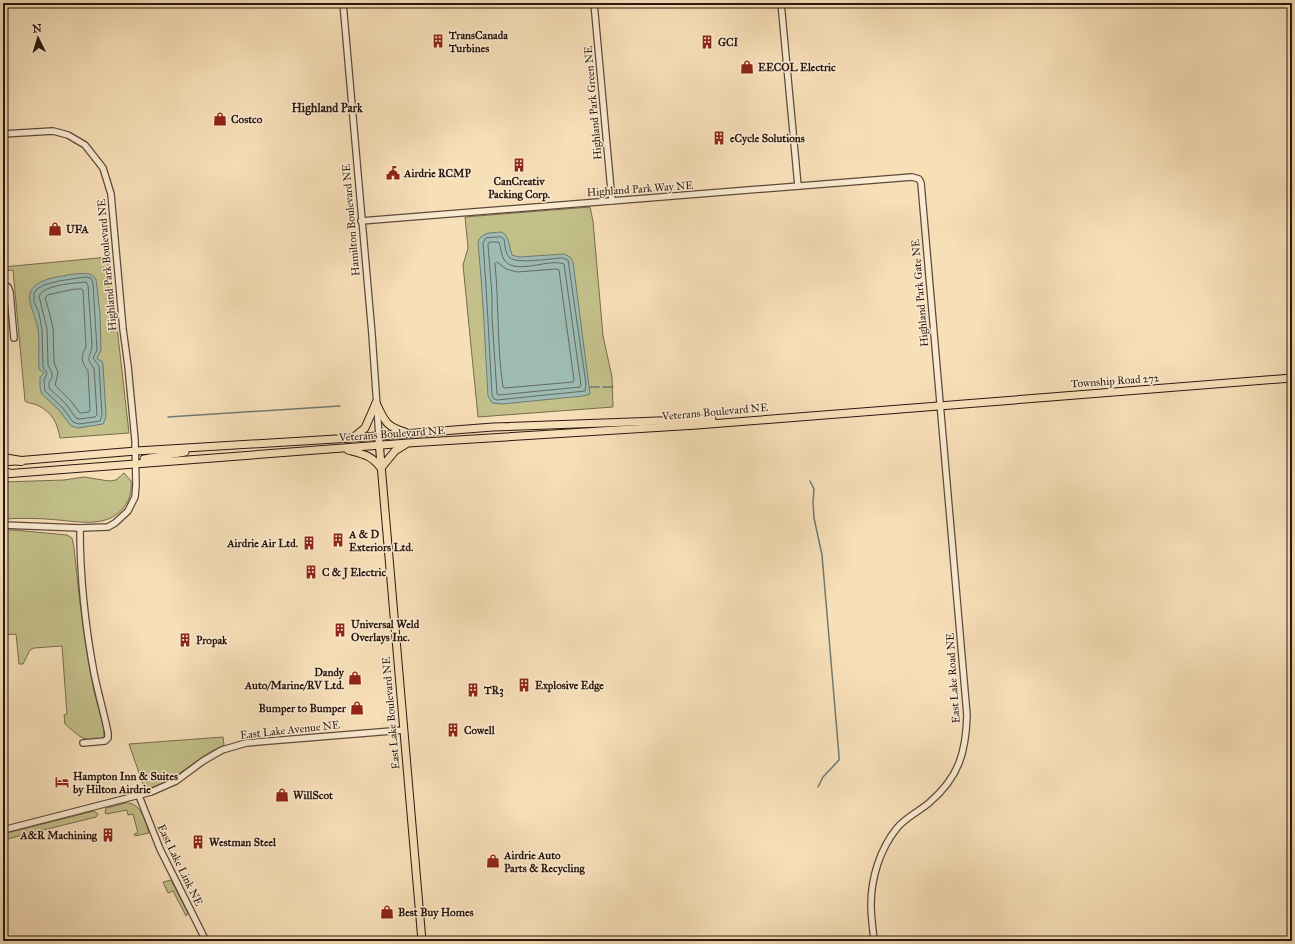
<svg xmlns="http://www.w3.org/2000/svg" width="1295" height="944" viewBox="0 0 1295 944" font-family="'IM FELL Great Primer',serif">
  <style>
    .green { fill: #c3c08a; stroke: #776c4c }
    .water { fill: #9ebcb3; stroke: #707a71 }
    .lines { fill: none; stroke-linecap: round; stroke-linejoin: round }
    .shore { stroke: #646a61; stroke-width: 1 }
    .stream { stroke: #707a71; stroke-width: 1.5 }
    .minor-casing { stroke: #5e4939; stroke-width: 8 }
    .major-casing { stroke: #2b170f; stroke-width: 9 }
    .highway-casing { stroke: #2b170f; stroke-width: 10 }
    .minor { stroke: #faead1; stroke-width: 5.5 }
    .major { stroke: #f7dfb8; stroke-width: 7 }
    .highway { stroke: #f7dfb8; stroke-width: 8 }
    .labels { text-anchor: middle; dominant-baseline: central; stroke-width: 3; stroke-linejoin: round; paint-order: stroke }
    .poi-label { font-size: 11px; font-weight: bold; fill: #2b170f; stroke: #faead1; text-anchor: start }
    .street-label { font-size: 11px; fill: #2b170f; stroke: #faead1 }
    .neighbourhood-label { font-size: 12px; font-weight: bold; fill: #2b170f; stroke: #faead1 }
  </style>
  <rect width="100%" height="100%" fill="#f7dfb8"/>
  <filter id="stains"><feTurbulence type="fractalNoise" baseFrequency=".005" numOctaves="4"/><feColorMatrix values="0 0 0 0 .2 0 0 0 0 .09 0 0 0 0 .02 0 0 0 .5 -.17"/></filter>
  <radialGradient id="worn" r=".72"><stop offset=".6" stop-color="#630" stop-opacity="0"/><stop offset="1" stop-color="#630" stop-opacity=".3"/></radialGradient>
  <!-- green -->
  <g class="green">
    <polygon points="590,207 593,221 603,336 612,377 613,407 478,417 463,265 468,248 465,217"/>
    <path d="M109 257 129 433 60 438C57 422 52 412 37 405 33 403 29 404 25 401L13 270 3 271V267Z"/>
    <path d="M124 473 131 481C132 490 130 500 124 507 108 528 81 522 58 520 41 518 21 518 3 519V482L64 480 84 477 109 481 116 480Z"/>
    <path d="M3 530H14L67 535 72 538 74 548C79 596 84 643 94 691 96 701 107 731 103 738 84 744 78 735 65 724L64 715 67 714 62 646 34 648 30 650 23 664H19L16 634 3 635Z"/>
    <path d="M223 737 224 745C194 758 178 781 145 790L129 744Z"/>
    <path d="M126 803C141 802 145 821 149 833L135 836 134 834 138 833 133 814 128 815 127 810 107 814 105 813 106 808Z"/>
    <polygon points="94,811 98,814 96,817 3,840 3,834"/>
    <polygon points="171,880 188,913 186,916 173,891 168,893 163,882"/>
  </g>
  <!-- water -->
  <g class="water">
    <path d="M502 232C510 237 509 247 512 255L519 257 564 254 570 257 573 262 590 394 583 396 502 404 492 403 488 396C485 345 483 293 478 242 482 231 493 233 502 232Z"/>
    <path d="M74 274C82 274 91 271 96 279L100 313 101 350 97 359 102 361 103 365 106 415 105 420 103 424 78 428 71 426 59 410 42 394 40 388V377L44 373 39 369C38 356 40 342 38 329 36 319 32 311 30 302 25 279 58 277 74 274Z"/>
  </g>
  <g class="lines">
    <!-- shore -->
    <g class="shore">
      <path d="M501 237 504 239C505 244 505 253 509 257 516 265 552 258 563 258L568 260 586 384 585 391 497 400 494 399 492 395C489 344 487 293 483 243L486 238Z"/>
      <path d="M490 242H499C501 248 501 256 505 261 517 275 549 258 564 264L581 385 580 387 499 395 497 394 492 318V295L488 245Z"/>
      <path d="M497 262 506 269 517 272 556 269 559 270 574 380 573 382 505 388 503 387C497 347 499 305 495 264Z"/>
      <polygon points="86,277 91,278 93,284 97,350 93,358 99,366 102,415 100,421 79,424 73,422 62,407 45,391 44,380 47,373 43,367 42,330 39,313 34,302 34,293 37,289 44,285 59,281"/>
      <path d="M86 282 88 285 92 344C92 356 84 357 94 368L97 415 95 417 79 419 76 418 66 404 49 388V382L52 378V373L48 365 47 329 39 296C43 285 75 283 86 282Z"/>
      <polygon points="75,289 81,289 83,290 86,347 83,353 82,359 84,365 88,371 90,410 89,412 80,413 70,400 55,385 58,373 54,362 53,328 49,311 45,298 48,295"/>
    </g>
    <!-- stream -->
    <g class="stream">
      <polyline points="590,387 599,387"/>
      <polyline points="603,387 613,387"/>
      <polyline points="168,417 340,406"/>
      <polyline points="810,481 814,489 813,502 814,518 822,555 839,756 839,760 823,777 818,787"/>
    </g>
    <!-- minor casing -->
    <g class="minor-casing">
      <g id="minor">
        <polyline points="343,3 372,334 379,436"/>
        <polyline points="594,3 612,201"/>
        <polyline points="781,3 798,186"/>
        <polyline points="3,134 53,131 68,135 85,145 103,168 111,194 123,329 128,366 135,440 136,485 135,497 128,511 115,523 108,527 80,528 3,525"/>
        <path d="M361 221 912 177 919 179 921 183 967 715C966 752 959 777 930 802 920 811 906 817 897 828 880 849 871 878 871 905 871 917 873 929 874 941"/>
        <polyline points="3,284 8,287 10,292 14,338"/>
        <path d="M80 528C80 576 85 625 94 673 98 693 104 713 108 733V738L105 741 83 743"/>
        <polyline points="139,796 160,849 206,941"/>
        <polyline points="3,830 151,792 176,781 203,761 222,750 246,743 404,730"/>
      </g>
    </g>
    <!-- major casing -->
    <g class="major-casing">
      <g id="major">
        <path d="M376 403C385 421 385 426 405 432"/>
        <polyline points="354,437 365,428 376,403"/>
        <polyline points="379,441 422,941"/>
        <path d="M348 450C363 454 371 455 381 468"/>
        <polyline points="144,459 185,452"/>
        <polyline points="3,462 136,451 352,438 493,427 712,419"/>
        <polyline points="381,468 395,451 406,444"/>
        <polyline points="4,474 408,443 697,425 1292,378"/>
      </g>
    </g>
    <!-- highway casing -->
    <g class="highway-casing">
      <g id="highway">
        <polyline points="3,458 21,461"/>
        <polyline points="3,474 8,473"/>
      </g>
    </g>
    <!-- minor -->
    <use href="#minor" class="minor"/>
    <!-- major -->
    <use href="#major" class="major"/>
    <!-- highway -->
    <use href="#highway" class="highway"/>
  </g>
  <!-- icons -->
  <defs>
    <g id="building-bare" transform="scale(1.08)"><path d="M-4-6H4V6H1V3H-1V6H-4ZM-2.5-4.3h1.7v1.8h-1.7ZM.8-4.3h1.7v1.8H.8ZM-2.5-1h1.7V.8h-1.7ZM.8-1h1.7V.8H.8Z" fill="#8f2418" stroke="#faead1" stroke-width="2.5" paint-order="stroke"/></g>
    <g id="shop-bare" transform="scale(1.08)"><path d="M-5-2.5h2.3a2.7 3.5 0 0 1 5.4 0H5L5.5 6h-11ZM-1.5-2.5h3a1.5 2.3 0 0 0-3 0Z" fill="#8f2418" stroke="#faead1" stroke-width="2.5" paint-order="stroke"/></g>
    <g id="civic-bare" transform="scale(1.08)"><path d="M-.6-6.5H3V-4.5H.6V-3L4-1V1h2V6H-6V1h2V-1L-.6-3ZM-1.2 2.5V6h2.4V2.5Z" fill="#8f2418" stroke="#faead1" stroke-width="2.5" paint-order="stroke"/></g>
    <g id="hotel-bare" transform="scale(1.08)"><path d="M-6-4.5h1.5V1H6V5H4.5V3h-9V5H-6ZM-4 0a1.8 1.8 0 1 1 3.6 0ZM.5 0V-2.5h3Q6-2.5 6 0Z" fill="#8f2418" stroke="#faead1" stroke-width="2.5" paint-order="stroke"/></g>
  </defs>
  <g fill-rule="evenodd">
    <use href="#building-bare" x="438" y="41"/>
    <use href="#building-bare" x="707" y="42"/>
    <use href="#shop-bare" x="747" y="67"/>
    <use href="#shop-bare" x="220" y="119"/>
    <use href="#building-bare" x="719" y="138"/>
    <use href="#building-bare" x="519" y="165"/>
    <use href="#civic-bare" x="393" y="173"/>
    <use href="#shop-bare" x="55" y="229"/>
    <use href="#building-bare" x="338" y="540"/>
    <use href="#building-bare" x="309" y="543"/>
    <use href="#building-bare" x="311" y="572"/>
    <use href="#building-bare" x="340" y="630"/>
    <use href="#building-bare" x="185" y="640"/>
    <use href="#shop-bare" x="355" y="678"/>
    <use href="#building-bare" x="524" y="685"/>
    <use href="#building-bare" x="473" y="690"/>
    <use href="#shop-bare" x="357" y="708"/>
    <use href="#building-bare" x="453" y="730"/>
    <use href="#hotel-bare" x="62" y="782"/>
    <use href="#shop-bare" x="282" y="795"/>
    <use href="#building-bare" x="108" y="835"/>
    <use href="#building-bare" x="198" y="842"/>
    <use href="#shop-bare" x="493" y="861"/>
    <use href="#shop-bare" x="387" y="912"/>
  </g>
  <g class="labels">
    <!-- poi labels -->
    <g class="poi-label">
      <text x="449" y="35">TransCanada<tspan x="449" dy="13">Turbines</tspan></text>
      <text x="718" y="42">GCI</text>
      <text x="758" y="67">EECOL Electric</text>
      <text x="231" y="119">Costco</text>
      <text x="730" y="138">eCycle Solutions</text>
      <text x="404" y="173">Airdrie RCMP</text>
      <text x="519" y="181" text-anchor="middle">CanCreativ<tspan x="519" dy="13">Packing Corp.</tspan></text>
      <text x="66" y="229">UFA</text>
      <text x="349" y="534">A &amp; D<tspan x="349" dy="13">Exteriors Ltd.</tspan></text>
      <text x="298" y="543" text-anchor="end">Airdrie Air Ltd.</text>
      <text x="322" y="572">C &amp; J Electric</text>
      <text x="351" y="624">Universal Weld<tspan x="351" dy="13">Overlays Inc.</tspan></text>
      <text x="196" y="640">Propak</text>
      <text x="344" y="672" text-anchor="end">Dandy<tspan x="344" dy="13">Auto/Marine/RV Ltd.</tspan></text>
      <text x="535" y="685">Explosive Edge</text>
      <text x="484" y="690">TR3</text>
      <text x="346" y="708" text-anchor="end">Bumper to Bumper</text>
      <text x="464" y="730">Cowell</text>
      <text x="73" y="776">Hampton Inn &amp; Suites<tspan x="73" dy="13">by Hilton Airdrie</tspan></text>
      <text x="293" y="795">WillScot</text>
      <text x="97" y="835" text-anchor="end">A&amp;R Machining</text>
      <text x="209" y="842">Westman Steel</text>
      <text x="504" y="855">Airdrie Auto<tspan x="504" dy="13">Parts &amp; Recycling</tspan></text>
      <text x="398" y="912">Best Buy Homes</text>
    </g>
    <!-- street labels -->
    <g class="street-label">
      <text transform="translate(593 103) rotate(-95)">Highland Park Green NE</text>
      <text transform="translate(640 189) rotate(-4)">Highland Park Way NE</text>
      <text transform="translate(351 220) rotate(-95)">Hamilton Boulevard NE</text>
      <text transform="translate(107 265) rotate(-95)">Highland Park Boulevard NE</text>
      <text transform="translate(920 293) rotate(-95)">Highland Park Gate NE</text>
      <text transform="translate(1115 381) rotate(-4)">Township Road 272</text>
      <text transform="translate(715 412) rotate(-5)">Veterans Boulevard NE</text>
      <text transform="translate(392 434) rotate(-4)">Veterans Boulevard NE</text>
      <text transform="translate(953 678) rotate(-94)">East Lake Road NE</text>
      <text transform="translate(391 713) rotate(-95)">East Lake Boulevard NE</text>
      <text transform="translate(290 730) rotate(-6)">East Lake Avenue NE</text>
      <text transform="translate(180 865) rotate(64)">East Lake Link NE</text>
    </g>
    <!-- neighbourhood labels -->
    <g class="neighbourhood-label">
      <text x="327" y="108">Highland Park</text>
    </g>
  </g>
  <!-- margin -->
  <rect width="1295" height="944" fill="none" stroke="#f7dfb8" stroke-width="16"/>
  <rect x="4" y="4" width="1287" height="936" fill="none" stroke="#2b170f" stroke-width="2"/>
  <rect x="8" y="8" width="1279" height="928" fill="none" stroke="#2b170f"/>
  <!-- north arrow -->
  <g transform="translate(38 38) rotate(355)" stroke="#faead1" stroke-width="3" paint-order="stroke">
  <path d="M0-3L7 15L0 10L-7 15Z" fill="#2b170f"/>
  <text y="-6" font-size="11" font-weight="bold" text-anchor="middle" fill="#2b170f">N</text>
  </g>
  <rect width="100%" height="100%" filter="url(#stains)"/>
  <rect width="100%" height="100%" fill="url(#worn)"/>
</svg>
